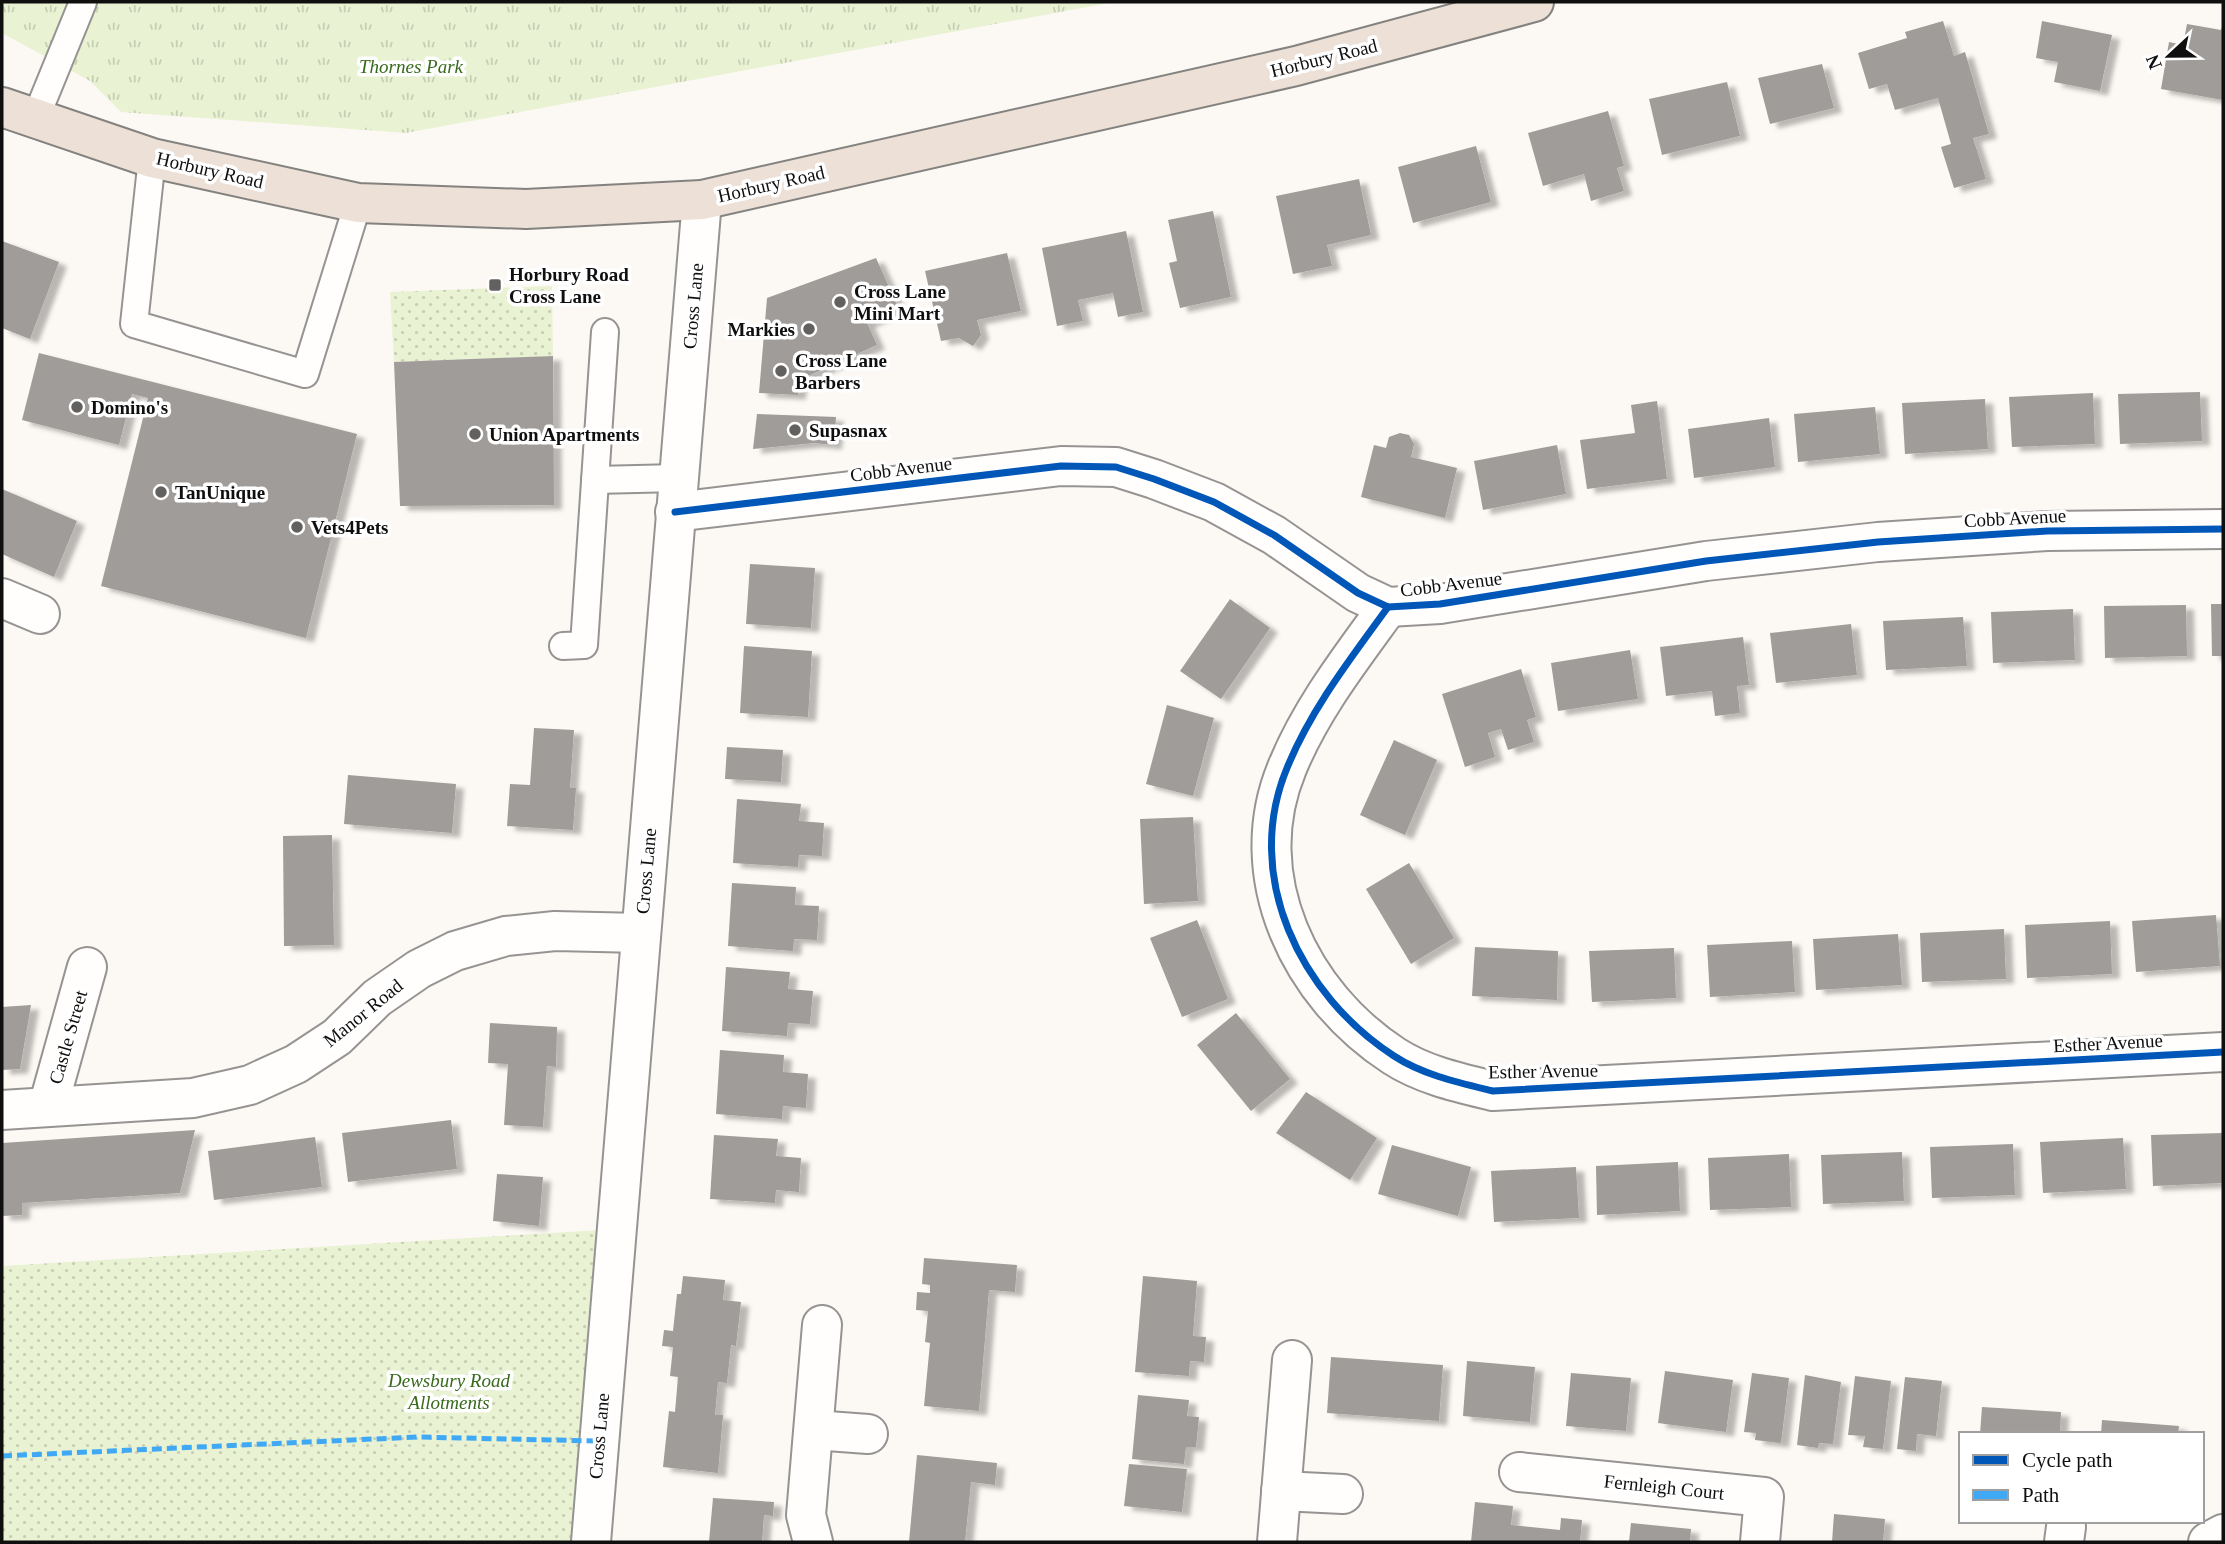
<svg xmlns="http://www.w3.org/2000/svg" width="2225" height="1544" viewBox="0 0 2225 1544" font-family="Georgia,serif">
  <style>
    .grass { fill: url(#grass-dots) }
    .park { fill: url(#park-tufts) }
    .building { fill: #9f9c99; filter: url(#shadow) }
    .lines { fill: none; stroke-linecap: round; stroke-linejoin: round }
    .service-casing { stroke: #969492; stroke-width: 30 }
    .minor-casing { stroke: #969492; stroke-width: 42 }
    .trunk-casing { stroke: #83827f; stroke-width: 42 }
    .service { stroke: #fffefd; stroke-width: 26 }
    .minor { stroke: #fffefd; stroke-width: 38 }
    .trunk { stroke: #ece0d7; stroke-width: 38 }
    .quiet { stroke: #3fa9f5; stroke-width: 5; stroke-dasharray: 10 5; stroke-linecap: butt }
    .cycleway-casing { stroke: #fff; stroke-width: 11 }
    .cycleway { stroke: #0057b8; stroke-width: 7 }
    .poi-dot { fill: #62615f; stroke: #fff; stroke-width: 2.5 }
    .labels { text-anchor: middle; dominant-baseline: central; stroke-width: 7; stroke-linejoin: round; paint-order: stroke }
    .street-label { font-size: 19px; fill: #0f0f0f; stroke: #fff }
    .park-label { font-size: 19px; font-style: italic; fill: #376a1b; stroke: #fff }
    .poi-label { font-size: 19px; font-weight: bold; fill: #0f0f0f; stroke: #fff; text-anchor: start }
  </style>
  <defs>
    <pattern id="grass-dots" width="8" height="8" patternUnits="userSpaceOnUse" patternTransform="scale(1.75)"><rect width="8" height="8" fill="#e9f2d3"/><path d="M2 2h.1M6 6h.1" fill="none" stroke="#c7ceb4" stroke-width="1.8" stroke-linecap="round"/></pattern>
    <pattern id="park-tufts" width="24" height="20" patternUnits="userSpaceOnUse" patternTransform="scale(1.75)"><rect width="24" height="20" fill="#e9f2d3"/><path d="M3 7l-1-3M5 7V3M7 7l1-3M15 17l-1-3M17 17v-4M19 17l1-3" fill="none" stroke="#c7ceb4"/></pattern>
    <filter id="shadow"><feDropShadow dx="8" dy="4.5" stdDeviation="2" flood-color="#0004"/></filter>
  </defs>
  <rect width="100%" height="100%" fill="#fcf9f4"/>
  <!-- grass -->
  <g class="grass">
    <polygon points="552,286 553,356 394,362 390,292"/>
    <polygon points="618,1229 591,1542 2,1542 2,1266"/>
  </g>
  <!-- park -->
  <polygon class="park" points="2,2 1114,2 406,133 121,112 90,81 2,33"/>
  <!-- building -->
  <g class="building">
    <polygon points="1943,21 1954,56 1965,52 1989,134 1973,138 1986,179 1954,188 1941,147 1951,144 1938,98 1895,110 1887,84 1869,89 1858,53 1907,38 1905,32"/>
    <polygon points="2042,21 2112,35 2100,91 2054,82 2058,62 2036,58"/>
    <polygon points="2187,24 2221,30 2223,24 2223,100 2161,89 2169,42 2183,45"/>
    <polygon points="1822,64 1834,108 1770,124 1758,78"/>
    <polygon points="1727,82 1740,136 1662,155 1649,99"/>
    <polygon points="1608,111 1624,166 1617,168 1624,191 1591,201 1584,174 1543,186 1528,133"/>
    <polygon points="1476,146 1491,202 1413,223 1398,167"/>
    <polygon points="1359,179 1371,235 1327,245 1332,266 1293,274 1276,196"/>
    <polygon points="1213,211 1231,297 1180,308 1169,263 1177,261 1168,220"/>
    <polygon points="1126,231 1143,312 1118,317 1113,293 1078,300 1083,321 1057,326 1042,248"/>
    <polygon points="2,241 59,262 30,339 2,328"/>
    <polygon points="1007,253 1021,311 977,320 981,335 973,346 959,338 941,341 925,271"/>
    <polygon points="876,258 899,309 867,323 877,345 799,380 798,395 759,393 767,298"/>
    <polygon points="39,353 357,434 306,638 101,586 148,398 132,394 119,445 22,420"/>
    <polygon points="553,356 554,505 400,506 394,362"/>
    <polygon points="2200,392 2202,441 2120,444 2118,394"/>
    <polygon points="2093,393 2095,444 2012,447 2009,397"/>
    <polygon points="1985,399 1988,449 1905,454 1902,403"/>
    <polygon points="1657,401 1667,479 1587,489 1580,440 1635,433 1631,405"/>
    <polygon points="1875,407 1880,454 1798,462 1794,414"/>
    <polygon points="757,414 836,417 834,445 814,443 753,449"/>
    <polygon points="1769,418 1775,467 1694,478 1688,429"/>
    <polygon points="1400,433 1409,435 1414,444 1411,457 1457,468 1445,518 1361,497 1374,445 1386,448 1389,437"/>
    <polygon points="1557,445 1566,494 1483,510 1474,461"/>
    <polygon points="2,489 77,521 54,577 2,554"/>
    <polygon points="750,564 815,568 811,628 746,624"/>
    <polygon points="1230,599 1270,628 1221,699 1180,671"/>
    <polygon points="2211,604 2223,604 2223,656 2212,656"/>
    <polygon points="2186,605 2187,656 2105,658 2104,606"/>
    <polygon points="2073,609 2075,660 1993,663 1991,612"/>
    <polygon points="1963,617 1967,666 1886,670 1883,621"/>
    <polygon points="1851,624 1857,675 1776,683 1770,633"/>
    <polygon points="1743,637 1749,685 1737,686 1740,713 1715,716 1712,691 1666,696 1660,647"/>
    <polygon points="744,646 812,651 808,717 740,713"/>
    <polygon points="1630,650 1638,699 1558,711 1551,663"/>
    <polygon points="1521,669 1536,717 1527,720 1534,742 1508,750 1501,729 1488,733 1495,757 1465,767 1442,694"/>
    <polygon points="1167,705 1214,718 1193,796 1146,784"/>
    <polygon points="534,728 574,730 570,788 576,788 573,830 507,826 510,784 530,785"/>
    <polygon points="1394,740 1437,760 1405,835 1360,815"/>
    <polygon points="727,747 783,750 781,782 725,779"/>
    <polygon points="348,775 456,784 452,833 344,824"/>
    <polygon points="737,799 801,804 799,821 824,823 822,856 799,855 798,867 733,863"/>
    <polygon points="1193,817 1198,901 1144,904 1140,819"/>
    <polygon points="332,835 334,945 284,946 283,836"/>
    <polygon points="1409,863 1454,938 1411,964 1366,889"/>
    <polygon points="732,883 796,887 795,905 819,906 817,940 794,939 793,951 728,946"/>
    <polygon points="2216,915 2220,966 2136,972 2132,921"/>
    <polygon points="1197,920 1228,999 1182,1017 1150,938"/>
    <polygon points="2110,921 2112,974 2027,978 2025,925"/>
    <polygon points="2004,929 2006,979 1922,982 1920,933"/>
    <polygon points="1898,934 1902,985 1816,990 1813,939"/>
    <polygon points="1792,941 1795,992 1710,997 1707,945"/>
    <polygon points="1475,947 1558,951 1557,1000 1472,996"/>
    <polygon points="1674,948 1676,998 1592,1002 1589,951"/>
    <polygon points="726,967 790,972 788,989 813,991 810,1024 788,1023 787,1036 722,1031"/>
    <polygon points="31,1005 20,1069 2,1070 2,1007"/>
    <polygon points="1236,1013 1290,1079 1251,1111 1197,1045"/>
    <polygon points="490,1023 557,1027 556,1067 547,1066 543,1127 504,1125 508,1064 488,1063"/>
    <polygon points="720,1050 784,1055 783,1072 808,1074 806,1108 783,1106 782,1119 716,1114"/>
    <polygon points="1306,1092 1377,1138 1350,1180 1276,1133"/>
    <polygon points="451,1120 457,1169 348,1182 342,1133"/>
    <polygon points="195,1130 180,1193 22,1203 22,1215 2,1216 2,1143"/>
    <polygon points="2223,1133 2223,1183 2153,1186 2151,1135"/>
    <polygon points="714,1135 778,1139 776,1156 801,1158 799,1192 776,1190 775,1203 710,1199"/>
    <polygon points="315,1137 322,1187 214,1200 208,1151"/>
    <polygon points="2123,1138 2126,1189 2043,1193 2040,1142"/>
    <polygon points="2013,1144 2015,1195 1932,1198 1930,1147"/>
    <polygon points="1392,1145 1471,1167 1458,1216 1378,1194"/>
    <polygon points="1902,1152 1904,1201 1823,1204 1821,1155"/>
    <polygon points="1789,1154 1791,1207 1710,1210 1708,1158"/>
    <polygon points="1678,1162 1680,1211 1597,1215 1596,1166"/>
    <polygon points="1576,1167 1579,1218 1494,1222 1491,1171"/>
    <polygon points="497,1174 543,1177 539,1226 493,1221"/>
    <polygon points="924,1258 1017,1265 1015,1292 989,1290 979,1411 924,1406 930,1343 925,1342 928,1311 916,1310 917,1292 930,1293 930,1285 922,1284"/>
    <polygon points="683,1276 725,1280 723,1300 741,1302 736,1346 731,1345 727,1383 718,1382 715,1415 723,1415 718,1473 663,1467 669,1411 675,1412 678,1377 670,1376 673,1347 662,1346 664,1330 673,1331 677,1294 681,1294"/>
    <polygon points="1143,1276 1197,1281 1193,1336 1206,1337 1205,1349 1204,1362 1190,1361 1189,1376 1135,1372"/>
    <polygon points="1331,1357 1443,1365 1439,1421 1327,1413"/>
    <polygon points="1467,1361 1535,1367 1530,1422 1463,1416"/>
    <polygon points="1665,1371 1733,1380 1726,1432 1658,1423"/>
    <polygon points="1571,1373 1631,1378 1626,1431 1566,1426"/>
    <polygon points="1752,1373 1789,1378 1781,1443 1755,1440 1756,1433 1744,1432"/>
    <polygon points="1805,1375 1841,1382 1833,1444 1819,1443 1818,1448 1797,1445"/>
    <polygon points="1855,1376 1891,1381 1883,1449 1863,1447 1865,1436 1848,1435"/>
    <polygon points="1905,1377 1942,1381 1936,1436 1917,1434 1916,1451 1897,1449"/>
    <polygon points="1138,1395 1189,1400 1187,1416 1199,1417 1196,1447 1186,1447 1184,1464 1132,1459"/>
    <polygon points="1982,1407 2061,1412 2060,1434 1980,1434"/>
    <polygon points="2102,1420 2179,1426 2178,1434 2101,1434"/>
    <polygon points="917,1455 997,1463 995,1485 971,1482 965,1542 909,1542"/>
    <polygon points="1129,1464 1187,1469 1182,1512 1124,1506"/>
    <polygon points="713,1498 774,1502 773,1516 764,1515 762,1542 709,1542"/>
    <polygon points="1475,1502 1513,1506 1511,1525 1560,1530 1561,1518 1582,1520 1580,1542 1471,1542"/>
    <polygon points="1834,1514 1885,1519 1883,1542 1832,1542"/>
    <polygon points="1631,1523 1691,1529 1690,1542 1629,1542"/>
  </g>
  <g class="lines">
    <!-- service casing -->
    <g class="service-casing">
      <g id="service">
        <polyline points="36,117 83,2"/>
        <polyline points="152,158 134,324 305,374 358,203"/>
        <polyline points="595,480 678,478"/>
        <polyline points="563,646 584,645 605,332"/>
      </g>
    </g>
    <!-- minor casing -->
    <g class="minor-casing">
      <g id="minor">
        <polyline points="675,512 1061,466 1116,467 1154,479 1214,502 1274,535 1358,593 1388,607 1440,604 1706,561 1878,542 2047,531 2223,529"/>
        <polyline points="2,598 40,614"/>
        <path d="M1388 607C1351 658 1311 709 1287 768 1242 876 1300 995 1394 1056 1423 1075 1460 1083 1493 1091L2223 1052"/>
        <polyline points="48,1107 87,967"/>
        <polyline points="2,1110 193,1098 250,1085 296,1064 337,1037 377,998 419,969 455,951 506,936 555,931 641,933"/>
        <polyline points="814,1430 868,1434"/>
        <polyline points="1519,1472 1764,1497 1760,1542"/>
        <polyline points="1281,1491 1343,1494"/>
        <polyline points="591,1542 702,200"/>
        <polyline points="813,1542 806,1515 822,1325"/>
        <polyline points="1277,1542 1292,1360"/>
        <polyline points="2064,1542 2066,1527"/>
        <polyline points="2208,1542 2223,1534"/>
      </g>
    </g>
    <!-- trunk casing -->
    <g class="trunk-casing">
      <polyline id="trunk" points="2,107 152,158 358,203 526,209 702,200 1296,66 1534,2"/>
    </g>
    <!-- service -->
    <use href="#service" class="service"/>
    <!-- minor -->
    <use href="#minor" class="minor"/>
    <!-- trunk -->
    <use href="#trunk" class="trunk"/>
    <!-- quiet -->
    <polyline class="quiet" points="2,1456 418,1437 598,1441"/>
    <!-- cycleway casing -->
    <g class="cycleway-casing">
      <g id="cycleway">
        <polyline points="675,512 1061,466 1116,467 1154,479 1214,502 1274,535 1358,593 1388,607 1440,604 1706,561 1878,542 2047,531 2223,529"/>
        <path d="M1388 607C1351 658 1311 709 1287 768 1242 876 1300 995 1394 1056 1423 1075 1460 1083 1493 1091L2223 1052"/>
      </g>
    </g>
    <!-- cycleway -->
    <use href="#cycleway" class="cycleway"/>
  </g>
  <!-- markers -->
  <g class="poi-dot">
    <rect x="488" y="278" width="14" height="14" rx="3.5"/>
    <circle cx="840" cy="302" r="7"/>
    <circle cx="809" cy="329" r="7"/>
    <circle cx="781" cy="371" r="7"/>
    <circle cx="77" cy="407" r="7"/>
    <circle cx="795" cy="430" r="7"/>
    <circle cx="475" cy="434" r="7"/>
    <circle cx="161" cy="492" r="7"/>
    <circle cx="297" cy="527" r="7"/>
  </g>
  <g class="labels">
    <!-- street labels -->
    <g class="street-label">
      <text transform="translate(1324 58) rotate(-14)">Horbury Road</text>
      <text transform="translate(210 170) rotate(13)">Horbury Road</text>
      <text transform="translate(771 184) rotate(-13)">Horbury Road</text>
      <text transform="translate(693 306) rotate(-85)">Cross Lane</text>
      <text transform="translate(901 469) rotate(-7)">Cobb Avenue</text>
      <text transform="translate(2015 518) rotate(-3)">Cobb Avenue</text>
      <text transform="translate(1451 584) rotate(-7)">Cobb Avenue</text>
      <text transform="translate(646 871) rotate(-85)">Cross Lane</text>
      <text transform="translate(363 1013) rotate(-39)">Manor Road</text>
      <text transform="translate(68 1037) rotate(-74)">Castle Street</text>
      <text transform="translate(2108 1043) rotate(-3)">Esther Avenue</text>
      <text transform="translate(1543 1071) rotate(-1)">Esther Avenue</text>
      <text transform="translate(599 1436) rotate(-85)">Cross Lane</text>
      <text transform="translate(1664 1487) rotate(6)">Fernleigh Court</text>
    </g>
    <!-- park labels -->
    <g class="park-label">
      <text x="411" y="66">Thornes Park</text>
      <text x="449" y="1380">Dewsbury Road<tspan x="449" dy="22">Allotments</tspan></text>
    </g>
    <!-- poi labels -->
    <g class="poi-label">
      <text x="509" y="274">Horbury Road<tspan x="509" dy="22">Cross Lane</tspan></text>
      <text x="854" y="291">Cross Lane<tspan x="854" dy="22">Mini Mart</tspan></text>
      <text x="795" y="329" text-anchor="end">Markies</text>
      <text x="795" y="360">Cross Lane<tspan x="795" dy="22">Barbers</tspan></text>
      <text x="91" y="407">Domino's</text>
      <text x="809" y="430">Supasnax</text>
      <text x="489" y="434">Union Apartments</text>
      <text x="175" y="492">TanUnique</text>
      <text x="311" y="527">Vets4Pets</text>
    </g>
  </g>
  <!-- border -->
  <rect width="2225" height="1544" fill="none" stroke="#0f0f0f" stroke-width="7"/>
  <!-- legend -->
  <rect x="1959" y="1432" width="245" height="91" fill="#ffffff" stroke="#9f9f9f" stroke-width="2"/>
  <rect x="1973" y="1455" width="35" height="10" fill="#0057b8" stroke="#9f9f9f" stroke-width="2"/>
  <text x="2022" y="1467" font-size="21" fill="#0f0f0f">Cycle path</text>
  <rect x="1973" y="1490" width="35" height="10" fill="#3fa9f5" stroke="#9f9f9f" stroke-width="2"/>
  <text x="2022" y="1502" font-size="21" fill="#0f0f0f">Path</text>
  <!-- north arrow -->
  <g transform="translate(2169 56) rotate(248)" stroke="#ffffff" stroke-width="5" paint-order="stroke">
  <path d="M0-5L12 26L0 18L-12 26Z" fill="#0f0f0f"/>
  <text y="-10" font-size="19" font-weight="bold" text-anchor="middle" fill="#0f0f0f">N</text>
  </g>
</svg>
